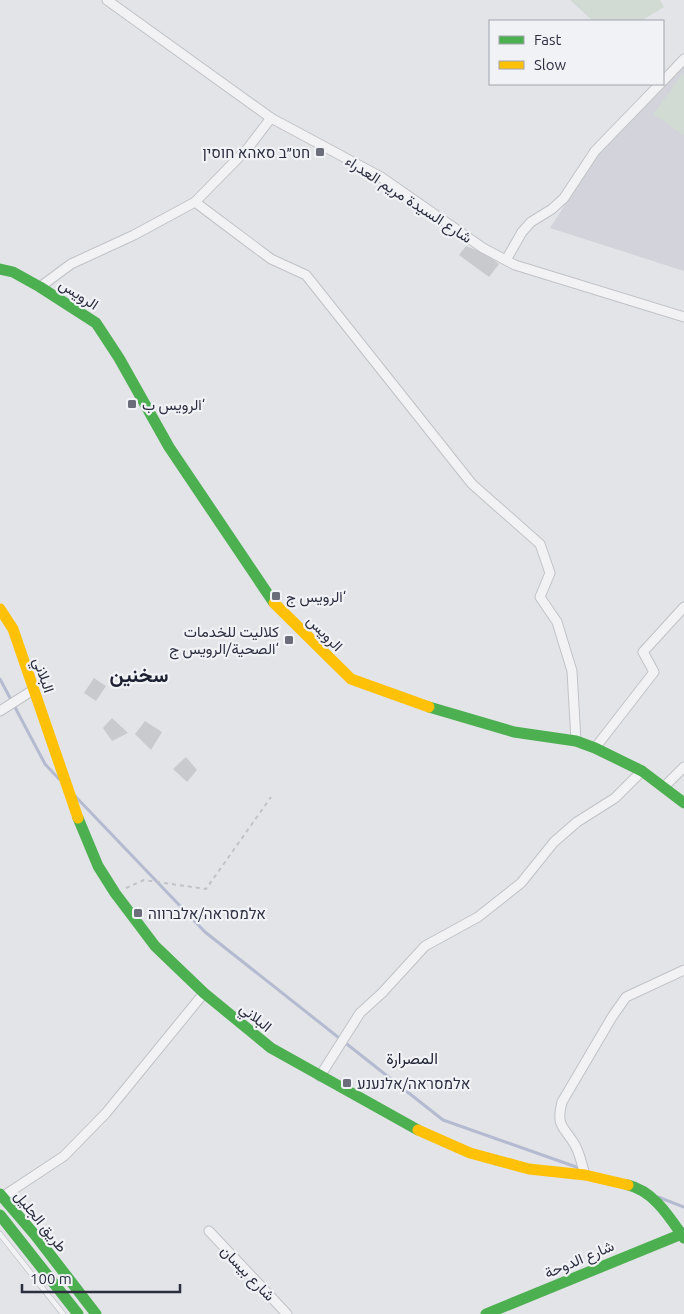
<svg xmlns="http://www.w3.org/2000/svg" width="684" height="1314" viewBox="0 0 684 1314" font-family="Ubuntu,Vazirmatn,Heebo,sans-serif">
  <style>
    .built { fill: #d2d3db }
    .green { fill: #d2dad4 }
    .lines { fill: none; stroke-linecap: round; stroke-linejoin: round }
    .stream { stroke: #b4bbd0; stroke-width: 3 }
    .building { fill: #c9cace }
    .lane-casing { stroke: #c1c2c6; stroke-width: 6 }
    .street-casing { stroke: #c1c2c6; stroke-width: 11 }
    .path { stroke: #c2c2c7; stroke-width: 2; stroke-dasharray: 4 4; stroke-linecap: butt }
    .lane { stroke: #f2f2f4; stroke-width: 4.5 }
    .street { stroke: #f2f2f4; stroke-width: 9 }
    .fast { stroke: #4caf50; stroke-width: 11 }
    .slow { stroke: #ffc107; stroke-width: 11 }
    .poi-dot { fill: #6b6e7a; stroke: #f1f2f6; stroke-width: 2 }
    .labels { text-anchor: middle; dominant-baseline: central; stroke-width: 4.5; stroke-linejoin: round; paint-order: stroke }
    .poi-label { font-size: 15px; fill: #2b2e3f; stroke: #f1f2f6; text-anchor: start }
    .street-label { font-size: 15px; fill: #2b2e3f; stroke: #f1f2f6 }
    .neighbourhood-label { font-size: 16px; fill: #1d2030; stroke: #f1f2f6 }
    .district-label { font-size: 20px; font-weight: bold; fill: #1d2030; stroke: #f1f2f6 }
  </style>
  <rect width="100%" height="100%" fill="#e3e4e8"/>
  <!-- built -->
  <polygon class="built" points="684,62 684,271 550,228 605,143"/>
  <!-- green -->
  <g class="green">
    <polygon points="570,0 660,0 664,7 641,21 593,21"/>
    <polygon points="682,74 684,75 684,136 653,114"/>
  </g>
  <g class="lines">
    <!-- stream -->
    <g class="stream">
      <polyline points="0,679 45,764 59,779"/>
      <polyline points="75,796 205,932 443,1120 582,1169"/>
      <polyline points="658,1197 684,1207"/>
    </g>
  </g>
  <!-- building -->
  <g class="building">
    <polygon points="466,246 484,253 499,264 489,277 459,255"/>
    <polygon points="94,678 106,686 96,701 84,693"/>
    <polygon points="112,718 128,733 112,741 103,728"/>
    <polygon points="145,721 162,732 151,750 135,734"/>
    <polygon points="186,757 197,770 187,782 173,769"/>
  </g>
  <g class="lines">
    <!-- lane casing -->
    <g class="lane-casing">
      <polyline id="lane" points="0,1234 63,1314"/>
    </g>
    <!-- street casing -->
    <g class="street-casing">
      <g id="street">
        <polyline points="107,0 271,118 381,177 483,248 515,265 684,317"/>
        <polyline points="663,81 684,59"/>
        <polyline points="195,202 248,148 271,118"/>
        <polyline points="506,260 522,232 531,222 552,209 564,198 595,151 660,84"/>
        <polyline points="40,287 71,264 134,235 195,202 271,259 306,275 472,484 540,544 550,573 540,597 557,622 572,671 576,741"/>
        <polyline points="0,711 33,690"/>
        <polyline points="595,748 654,672 643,652 684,607"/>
        <polyline points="664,787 684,767"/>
        <polyline points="320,1076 360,1013 382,993 425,946 478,917 521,883 554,842 577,822 615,798 642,771"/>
        <path d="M585 1175C582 1165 580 1154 575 1145 563 1125 556 1127 562 1102L612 1017 626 997 684 970"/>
        <polyline points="2,1197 64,1156 106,1113 204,993"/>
        <polyline points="209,1231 287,1314"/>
      </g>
    </g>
    <!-- path -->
    <polyline class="path" points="126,888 144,880 206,889 271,797"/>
    <!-- lane -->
    <use href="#lane" class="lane"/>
    <!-- street -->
    <use href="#street" class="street"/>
    <!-- fast -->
    <g class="fast">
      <polyline points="0,269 13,272 40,287 96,323 119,358 169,447 274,603"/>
      <polyline points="429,707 514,732 576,741 595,748 642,771 684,803"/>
      <polyline points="78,818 98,866 115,893 155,946 204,993 271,1048 418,1130"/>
      <path d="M628 1185C654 1191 670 1218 684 1238"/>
      <polyline points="0,1194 35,1235 96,1314"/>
      <polyline points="0,1215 78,1314"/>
      <polyline points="486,1314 684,1233"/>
    </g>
    <!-- slow -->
    <g class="slow">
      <polyline points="274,603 351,679 429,707"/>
      <polyline points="0,609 13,629 78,818"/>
      <polyline points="418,1130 470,1153 529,1169 585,1175 628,1185"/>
    </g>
  </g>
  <!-- markers -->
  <g class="poi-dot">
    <rect x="315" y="147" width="10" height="10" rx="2.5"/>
    <rect x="127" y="399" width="10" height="10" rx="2.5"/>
    <rect x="271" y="591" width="10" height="10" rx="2.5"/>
    <rect x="284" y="635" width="10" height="10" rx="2.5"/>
    <rect x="133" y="908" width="10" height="10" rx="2.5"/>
    <rect x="342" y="1078" width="10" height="10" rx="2.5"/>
  </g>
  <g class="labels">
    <!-- poi labels -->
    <g class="poi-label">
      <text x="310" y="152" text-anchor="end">חט״ב סאהא חוסין</text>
      <text x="142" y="404">الرويس ب‘</text>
      <text x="286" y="596">الرويس ج‘</text>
      <text x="279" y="631" text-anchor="end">كلاليت للخدمات<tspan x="279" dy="17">الصحية/الرويس ج‘</tspan></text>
      <text x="148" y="913">אלמסראה/אלברווה</text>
      <text x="357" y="1083">אלמסראה/אלנענע</text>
    </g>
    <!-- street labels -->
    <g class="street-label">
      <text transform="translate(409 199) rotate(33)">شارع السيدة مريم العدراء</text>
      <text transform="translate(79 294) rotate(33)">الرويس</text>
      <text transform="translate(325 633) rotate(45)">الرويس</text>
      <text transform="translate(44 675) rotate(71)">البلاني</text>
      <text transform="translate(256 1017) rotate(39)">البلاني</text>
      <text transform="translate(41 1221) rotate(51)">طريق الجليل</text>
      <text transform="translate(579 1259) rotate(-23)">شارع الدوحة</text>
      <text transform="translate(248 1273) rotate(46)">شارع بيسان</text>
    </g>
    <!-- neighbourhood labels -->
    <g class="neighbourhood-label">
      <text x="412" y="1058">المصرارة</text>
    </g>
    <!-- district labels -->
    <g class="district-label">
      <text x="139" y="674">سخنين</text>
    </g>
  </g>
  <!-- legend -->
  <rect x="489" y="20" width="175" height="65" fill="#f1f2f6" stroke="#a2a4ad"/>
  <rect x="499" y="36" width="25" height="8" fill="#4caf50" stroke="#a2a4ad"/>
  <text x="534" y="45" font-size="15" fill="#2b2e3f">Fast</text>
  <rect x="499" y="61" width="25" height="8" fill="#ffc107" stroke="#a2a4ad"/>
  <text x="534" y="70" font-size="15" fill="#2b2e3f">Slow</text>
  <!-- scale -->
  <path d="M22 1284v8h158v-8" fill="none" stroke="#2b2e3f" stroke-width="2.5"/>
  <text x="30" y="1284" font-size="15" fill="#2b2e3f" stroke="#f1f2f6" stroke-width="4" paint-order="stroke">100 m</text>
</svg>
